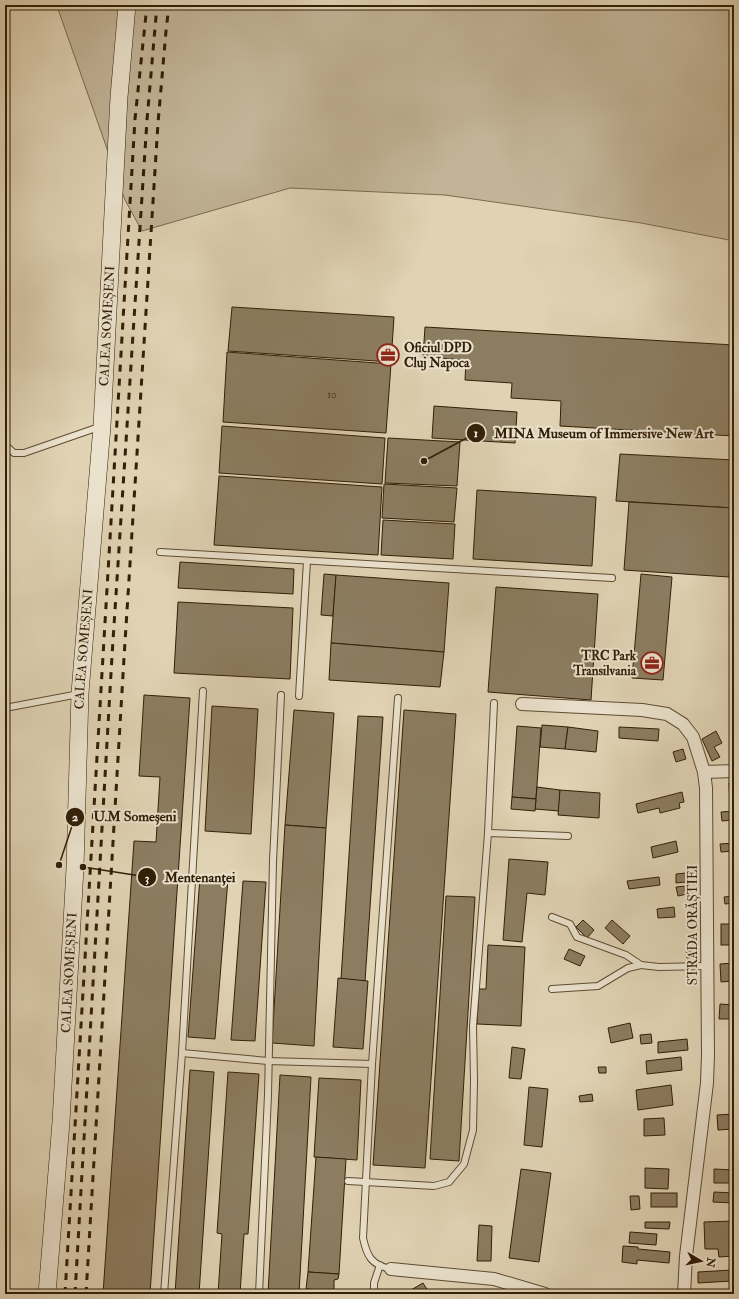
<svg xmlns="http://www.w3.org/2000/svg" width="739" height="1299" viewBox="0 0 739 1299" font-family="'IM FELL Double Pica',serif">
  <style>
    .green { fill: #c2b497; stroke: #7a6a4f }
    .building { fill: #8c7d61; stroke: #321f07 }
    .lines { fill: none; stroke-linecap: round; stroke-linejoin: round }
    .lane-casing { stroke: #5e4c32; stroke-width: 8 }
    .street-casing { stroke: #5e4c32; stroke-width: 14 }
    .secondary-casing { stroke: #321f07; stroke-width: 18 }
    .lane { stroke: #ebe2ce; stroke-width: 6 }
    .street { stroke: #ebe2ce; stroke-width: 12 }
    .secondary { stroke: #ebe2ce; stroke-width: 17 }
    .rail { stroke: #321f07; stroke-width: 3; stroke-dasharray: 7 7; stroke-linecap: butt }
    .labels { text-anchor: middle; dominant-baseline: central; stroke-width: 4; stroke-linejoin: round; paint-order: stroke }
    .number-label { font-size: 11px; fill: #48361e }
    .street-label { font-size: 13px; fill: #321f07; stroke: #ebe2ce }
    .poi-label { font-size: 13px; font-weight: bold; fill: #321f07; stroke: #ebe2ce; text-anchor: start }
    .leader { fill: none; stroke: #321f07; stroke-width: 1.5 }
    .callout-dot { fill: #321f07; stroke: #ebe2ce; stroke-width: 1.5 }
    .mark-label { font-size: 12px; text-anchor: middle; font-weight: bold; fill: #fff }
    .callout-label { font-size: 14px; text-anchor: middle; font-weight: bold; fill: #321f07; stroke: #ebe2ce; stroke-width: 4; stroke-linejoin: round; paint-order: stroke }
  </style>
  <rect width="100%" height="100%" fill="#e0d3b4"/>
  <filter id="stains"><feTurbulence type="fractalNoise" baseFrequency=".005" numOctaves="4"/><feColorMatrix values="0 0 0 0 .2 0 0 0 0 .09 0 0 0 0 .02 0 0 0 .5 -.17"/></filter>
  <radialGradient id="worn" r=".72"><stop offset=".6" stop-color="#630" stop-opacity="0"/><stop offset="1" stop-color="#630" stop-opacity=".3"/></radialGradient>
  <!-- green -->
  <polygon class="green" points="59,5 734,5 734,241 641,223 445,195 290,188 142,231 125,200 58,9"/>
  <!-- building -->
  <g class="building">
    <polygon points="232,307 394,317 391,362 228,351"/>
    <polygon points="425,327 734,345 734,436 560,426 561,401 511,398 512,383 465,380 466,360 423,357"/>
    <polygon points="227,352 391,364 386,433 223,422"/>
    <polygon points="434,406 517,412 515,443 432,438"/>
    <polygon points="222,426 385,438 382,484 219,473"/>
    <polygon points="388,438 460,442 457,486 385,483"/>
    <polygon points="620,454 734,460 734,508 616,501"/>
    <polygon points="219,476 382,487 378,555 214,545"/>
    <polygon points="384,484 457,488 454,522 382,518"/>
    <polygon points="477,490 596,497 592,566 473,559"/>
    <polygon points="629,502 734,508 729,577 624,570"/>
    <polygon points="383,520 455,524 453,559 381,555"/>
    <polygon points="180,562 294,569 293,594 178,588"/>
    <polygon points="324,574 336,575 333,616 321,615"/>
    <polygon points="641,574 672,577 663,680 632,678"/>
    <polygon points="336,575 449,583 444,652 331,643"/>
    <polygon points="496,587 598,594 591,700 488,692"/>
    <polygon points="178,602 293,608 290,679 174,673"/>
    <polygon points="331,643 444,652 440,687 329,680"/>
    <polygon points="144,695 190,698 150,1294 103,1294 134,841 156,842 160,777 139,776"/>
    <polygon points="212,706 258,709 251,834 205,831"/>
    <polygon points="294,710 334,713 326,828 285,825"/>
    <polygon points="404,710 456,714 425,1168 373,1165"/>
    <polygon points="732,714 734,714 734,741"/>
    <polygon points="358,716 383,717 365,981 341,979"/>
    <polygon points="542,725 568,727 565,749 540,747"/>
    <polygon points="517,726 541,728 536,799 512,797"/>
    <polygon points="568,727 598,731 596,752 565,749"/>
    <polygon points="619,727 659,729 658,741 619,738"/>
    <polygon points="716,731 722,743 714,747 720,757 712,761 702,739"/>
    <polygon points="683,749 686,759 676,762 673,752"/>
    <polygon points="729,783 734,783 734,805 730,805"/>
    <polygon points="537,787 560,790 559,811 535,809"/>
    <polygon points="560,790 600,793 599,818 558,815"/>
    <polygon points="682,792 684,802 679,803 680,808 660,813 659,808 638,813 636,804"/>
    <polygon points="512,797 536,799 535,811 511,809"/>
    <polygon points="734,811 734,820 722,821 721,812"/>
    <polygon points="285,825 326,828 314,1046 272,1043"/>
    <polygon points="676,841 678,852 653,858 651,847"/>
    <polygon points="734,843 734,851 721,852 720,844"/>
    <polygon points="509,859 548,862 545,895 527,893 522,942 503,940"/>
    <polygon points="686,873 686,882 676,883 676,874"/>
    <polygon points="200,877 228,879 215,1039 188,1037"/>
    <polygon points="659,877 660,885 629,889 627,881"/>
    <polygon points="243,881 266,882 255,1041 231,1040"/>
    <polygon points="686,886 687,894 678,896 676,887"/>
    <polygon points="446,896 475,897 459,1161 430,1159"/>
    <polygon points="734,896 734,903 725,904 724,897"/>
    <polygon points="674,907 675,917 658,918 657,909"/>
    <polygon points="583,920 594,930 587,938 576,927"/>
    <polygon points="612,920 630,936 623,944 605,928"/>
    <rect x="721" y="924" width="13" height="21"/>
    <polygon points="488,945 525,947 521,1026 477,1024 479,989 486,989"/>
    <polygon points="693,948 694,957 687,958 686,949"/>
    <polygon points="569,949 585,956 580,966 564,959"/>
    <polygon points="734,963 734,981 721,982 720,964"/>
    <polygon points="338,978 368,981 363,1049 333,1047"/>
    <polygon points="720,1004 734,1005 734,1019 719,1019"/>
    <polygon points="630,1023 633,1038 611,1043 608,1028"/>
    <polygon points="651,1034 652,1043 641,1044 640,1035"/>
    <polygon points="687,1039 688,1050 658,1053 658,1042"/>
    <polygon points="512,1047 525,1049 521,1079 509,1078"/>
    <polygon points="681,1057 682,1070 647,1074 646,1061"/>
    <polygon points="598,1067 606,1067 606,1073 599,1073"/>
    <polygon points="190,1070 214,1072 199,1294 175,1294"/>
    <polygon points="228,1072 259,1074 248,1234 244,1234 240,1294 218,1294 222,1234 217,1233"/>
    <polygon points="280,1075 311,1077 299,1294 268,1294"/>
    <polygon points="319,1078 361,1080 357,1160 314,1157"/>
    <polygon points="671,1085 673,1105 638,1110 636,1090"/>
    <polygon points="529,1087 548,1089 542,1147 524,1145"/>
    <polygon points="592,1094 593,1101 580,1102 579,1096"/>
    <polygon points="734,1114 734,1129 718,1130 717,1115"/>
    <polygon points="664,1118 665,1135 644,1136 644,1119"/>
    <polygon points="731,1152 734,1153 734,1160 730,1159"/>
    <polygon points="316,1157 346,1159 339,1274 308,1272"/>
    <polygon points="645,1168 669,1169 668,1189 645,1188"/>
    <polygon points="521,1169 551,1173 539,1262 509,1258"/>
    <polygon points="714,1169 734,1170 734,1183 714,1183"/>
    <polygon points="714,1192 734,1193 734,1203 713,1202"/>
    <rect x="651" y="1193" width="26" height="14"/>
    <polygon points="630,1196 639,1196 640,1209 631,1210"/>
    <polygon points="734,1221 734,1256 719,1257 718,1249 705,1249 704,1222"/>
    <polygon points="645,1222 670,1222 669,1229 645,1228"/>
    <polygon points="479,1225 492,1226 491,1261 477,1261"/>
    <polygon points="630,1232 657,1234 656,1245 629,1243"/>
    <polygon points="623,1246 638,1247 638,1249 670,1252 669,1263 637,1260 637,1264 622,1262"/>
    <polygon points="732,1270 732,1281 698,1283 698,1272"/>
    <polygon points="308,1272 339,1274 338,1279 334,1280 334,1290 332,1294 309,1294 310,1289 306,1289"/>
    <polygon points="423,1283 430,1294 404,1294"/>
  </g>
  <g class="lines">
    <!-- lane casing -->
    <g class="lane-casing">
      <g id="lane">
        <polyline points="5,445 14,453 24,453 99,427"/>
        <polyline points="160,552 612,578"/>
        <polyline points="299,696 307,561"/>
        <polyline points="5,708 79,694"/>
        <polyline points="488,833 568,836"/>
        <polyline points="552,917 570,924 577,937 626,955 641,965 659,967 707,966"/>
        <polyline points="552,989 598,986 628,968 641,965"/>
        <polyline points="182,1053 268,1061 372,1064"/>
        <polyline points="348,1181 434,1186 449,1182 464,1164 473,1130 474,1081 473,1026 488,833 494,703"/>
        <path d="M391 1269C371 1265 367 1256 363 1238L372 1064 398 698"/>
        <polyline points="164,1294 182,1053 203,691"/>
        <polyline points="259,1294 268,1095 273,861 281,695"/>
        <polyline points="374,1294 374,1283 380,1265"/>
      </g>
    </g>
    <!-- street casing -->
    <g class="street-casing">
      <g id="street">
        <polyline points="522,704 642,710 667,714 683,724 693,737 704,772 706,788 708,1055 707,1083 686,1256 684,1294"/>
        <polyline points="704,772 734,771"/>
        <polyline points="391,1269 494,1279 545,1294"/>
      </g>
    </g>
    <!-- secondary casing -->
    <g class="secondary-casing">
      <g id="secondary">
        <path id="s1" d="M47 1294 61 1122 75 868 80 693 102 426 119 97 127 5"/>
      </g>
    </g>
    <!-- lane -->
    <use href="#lane" class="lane"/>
    <!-- street -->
    <use href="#street" class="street"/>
    <!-- secondary -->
    <use href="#secondary" class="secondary"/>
    <!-- rail -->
    <g class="rail">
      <polyline points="65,1294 135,119 147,5"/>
      <polyline points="75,1294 112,656 147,120 157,5"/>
      <polyline points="86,1294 124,658 158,123 166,31 169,5"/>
    </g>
  </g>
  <!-- icons -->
  <defs>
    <g id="office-ring" transform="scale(1.15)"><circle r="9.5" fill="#ebe2ce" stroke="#8f2418" stroke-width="1.5"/><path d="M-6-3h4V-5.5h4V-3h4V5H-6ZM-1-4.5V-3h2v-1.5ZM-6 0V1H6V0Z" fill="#8f2418"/></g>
  </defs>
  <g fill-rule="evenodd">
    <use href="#office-ring" x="388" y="355"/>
    <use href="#office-ring" x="652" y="663"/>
  </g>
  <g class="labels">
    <!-- number labels -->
    <g class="number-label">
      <text x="332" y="394">10</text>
    </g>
    <!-- street labels -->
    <g class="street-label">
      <text stroke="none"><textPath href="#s1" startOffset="970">CALEA SOMEȘENI</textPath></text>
      <text stroke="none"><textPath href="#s1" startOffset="646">CALEA SOMEȘENI</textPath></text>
      <text transform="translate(693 925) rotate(-90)">STRADA ORĂȘTIEI</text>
      <text stroke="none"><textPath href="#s1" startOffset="322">CALEA SOMEȘENI</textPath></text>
    </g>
    <!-- poi labels -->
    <g class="poi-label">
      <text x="404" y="348">Oficiul DPD<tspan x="404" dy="15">Cluj Napoca</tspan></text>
      <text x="636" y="656" text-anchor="end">TRC Park<tspan x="636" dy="15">Transilvania</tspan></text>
    </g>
  </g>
  <!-- callouts -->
  <path class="leader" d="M424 461L476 433M59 865L75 817M83 867L147 877"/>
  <g class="callout-dot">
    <circle cx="424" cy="461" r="4"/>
    <circle cx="59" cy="865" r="4"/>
    <circle cx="83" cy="867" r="4"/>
    <circle cx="476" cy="433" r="10"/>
    <circle cx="75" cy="817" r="10"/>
    <circle cx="147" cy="877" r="10"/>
  </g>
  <g class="mark-label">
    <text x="476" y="437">1</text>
    <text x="75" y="821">2</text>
    <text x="147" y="882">3</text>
  </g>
  <g class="callout-label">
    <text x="604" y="438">MINA Museum of Immersive New Art</text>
    <text x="135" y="821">U.M Someșeni</text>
    <text x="200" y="882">Mentenanței</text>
  </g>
  <!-- margin -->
  <rect width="739" height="1299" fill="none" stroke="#e0d3b4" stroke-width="20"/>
  <rect x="6" y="6" width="727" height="1287" fill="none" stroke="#321f07" stroke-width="2"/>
  <rect x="10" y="10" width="719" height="1279" fill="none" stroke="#321f07"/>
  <!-- north arrow -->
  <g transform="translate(701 1261) rotate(99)" stroke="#ebe2ce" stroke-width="3" paint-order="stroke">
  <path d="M0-3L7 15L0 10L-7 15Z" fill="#321f07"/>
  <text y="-6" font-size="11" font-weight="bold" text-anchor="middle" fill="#321f07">N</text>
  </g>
  <rect width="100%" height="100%" filter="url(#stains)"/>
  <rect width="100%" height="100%" fill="url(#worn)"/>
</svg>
